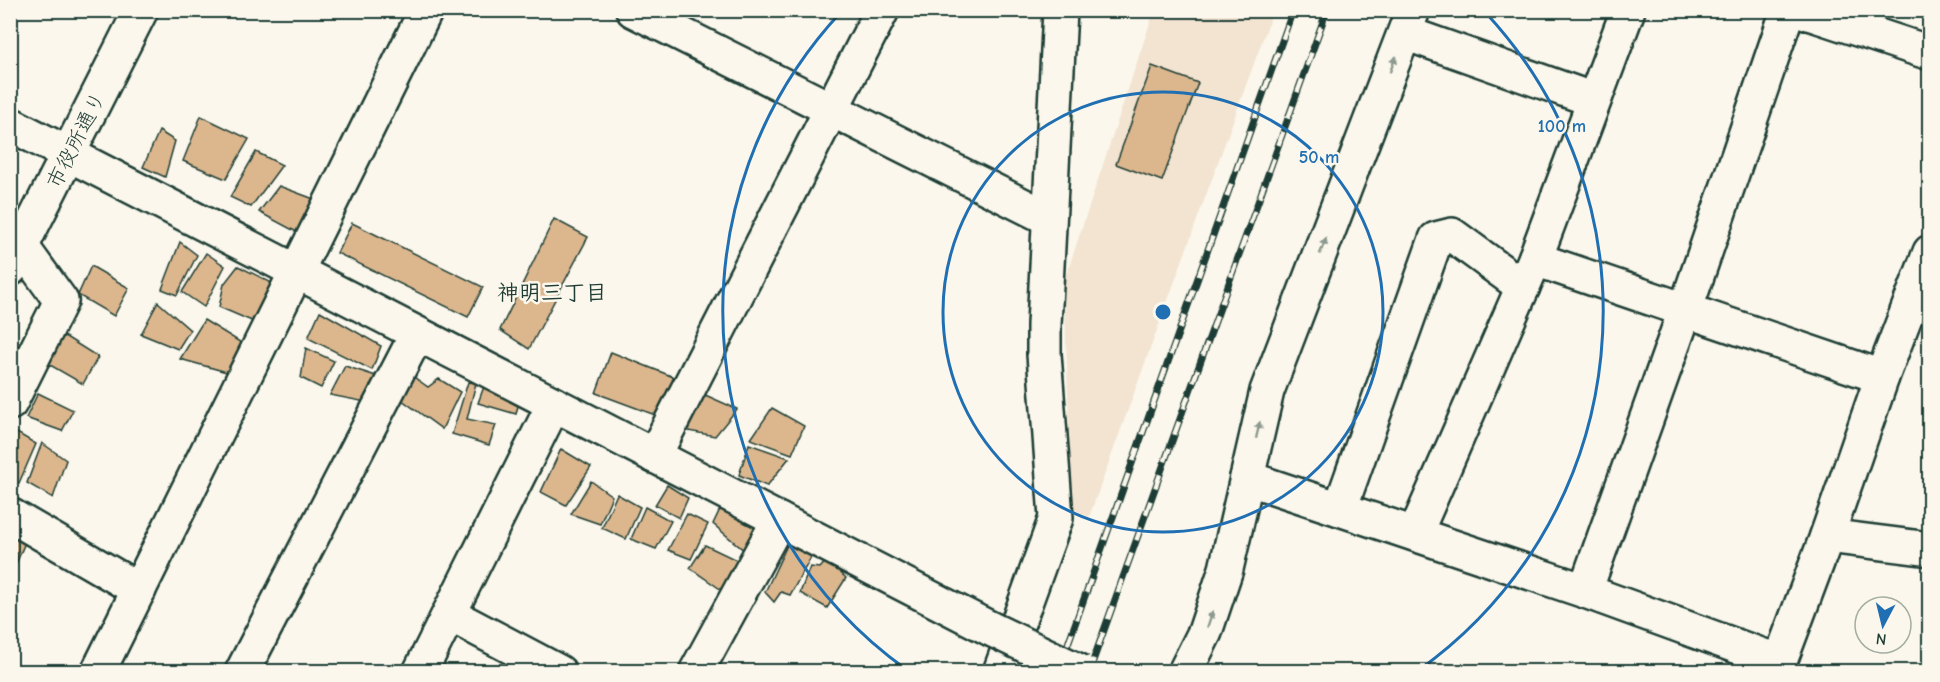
<svg xmlns="http://www.w3.org/2000/svg" width="1940" height="682" viewBox="0 0 1940 682" font-family="'Comic Neue','Klee One',sans-serif">
  <style>
    .built { fill: #f2e4d0 }
    .building { fill: #dcb78e; stroke: #1f3d34; stroke-width: 1.5 }
    .lines { fill: none; stroke-linecap: round; stroke-linejoin: round }
    .minor-casing { stroke: #1f3d34; stroke-width: 38 }
    .minor { stroke: #fbf7ec; stroke-width: 33 }
    .rail-casing { stroke: #1f3d34; stroke-width: 7 }
    .rail { stroke: #fbf7ec; stroke-width: 4.5; stroke-dasharray: 14; stroke-linecap: butt }
    .minor-bridge-casing { stroke: #1f3d34; stroke-width: 38; stroke-linecap: butt }
    .minor-bridge { stroke: #fbf7ec; stroke-width: 33 }
    .oneway { fill: #8d9a90 }
    .ring { fill: none; stroke: #1f6fb2; stroke-width: 3 }
    .labels { text-anchor: middle; dominant-baseline: central; stroke-width: 5; stroke-linejoin: round; paint-order: stroke }
    .street-label { font-size: 21px; fill: #1f3d34; stroke: #fbf7ec }
    .neighbourhood-label { font-size: 22px; font-weight: bold; fill: #1f3d34; stroke: #fbf7ec }
    .centre { fill: #1f6fb2; stroke: #fbf7ec; stroke-width: 3 }
    .ring-label { font-size: 18px; text-anchor: middle; font-weight: bold; fill: #1f6fb2; stroke: #fbf7ec; stroke-width: 5; stroke-linejoin: round; paint-order: stroke }
  </style>
  <rect width="100%" height="100%" fill="#fbf7ec"/>
  <filter id="ink" filterUnits="userSpaceOnUse"><feTurbulence type="fractalNoise" baseFrequency=".0167" numOctaves="2"/><feDisplacementMap in="SourceGraphic" scale="12" xChannelSelector="R" yChannelSelector="G"/><feConvolveMatrix kernelMatrix="1 2 1 2 8 2 1 2 1" color-interpolation-filters="sRGB"/></filter>
  <g filter="url(#ink)">
    <!-- built -->
    <polygon class="built" points="1154,11 1273,11 1089,517 1072,510 1064,282"/>
    <!-- building -->
    <g class="building">
      <polygon points="1152,66 1198,83 1162,181 1116,164"/>
      <polygon points="201,116 249,139 226,179 183,161"/>
      <polygon points="159,131 175,141 165,177 143,167"/>
      <polygon points="256,152 282,165 251,207 230,197"/>
      <polygon points="279,186 322,202 304,236 259,212"/>
      <polygon points="554,219 588,237 529,349 500,330"/>
      <polygon points="352,223 483,287 468,317 337,253"/>
      <polygon points="180,242 197,255 177,295 162,289"/>
      <polygon points="206,253 225,266 204,307 182,292"/>
      <polygon points="91,266 129,288 114,316 78,295"/>
      <polygon points="238,266 278,286 261,325 219,307 224,284"/>
      <polygon points="158,302 190,330 178,349 141,334"/>
      <polygon points="320,311 381,346 372,370 308,338"/>
      <polygon points="204,320 248,347 234,374 180,359"/>
      <polygon points="58,332 98,357 83,384 43,361"/>
      <polygon points="306,348 334,361 321,388 301,378"/>
      <polygon points="611,352 676,378 658,416 596,393"/>
      <polygon points="345,366 376,376 366,402 330,395"/>
      <polygon points="411,375 428,387 439,379 460,392 442,429 398,397"/>
      <polygon points="486,381 520,398 516,414 478,403"/>
      <polygon points="468,382 476,383 467,419 496,425 489,445 452,434"/>
      <polygon points="38,393 73,410 62,431 26,418"/>
      <polygon points="703,394 737,409 715,436 683,430"/>
      <polygon points="772,408 804,426 792,454 751,439"/>
      <polygon points="12,430 36,444 19,483 10,478 10,435"/>
      <polygon points="42,443 66,460 53,498 27,483"/>
      <polygon points="749,444 789,458 767,486 739,475"/>
      <polygon points="561,449 591,467 566,505 541,492"/>
      <polygon points="591,481 612,496 600,524 571,514"/>
      <polygon points="667,485 688,498 679,518 655,505"/>
      <polygon points="617,494 640,507 626,539 602,528"/>
      <polygon points="723,503 761,523 746,552 713,524"/>
      <polygon points="645,507 671,521 656,549 631,539"/>
      <polygon points="687,514 708,524 691,559 668,550"/>
      <polygon points="10,527 26,540 11,576 10,576"/>
      <polygon points="790,539 814,552 790,595 781,592 774,602 765,592"/>
      <polygon points="705,545 745,564 726,593 690,568"/>
      <polygon points="827,560 846,578 827,608 800,593 810,567 820,568"/>
    </g>
    <g class="lines">
      <!-- minor casing -->
      <g class="minor-casing">
        <g id="minor">
          <polyline points="633,10 1048,218"/>
          <polyline points="1800,10 1930,53"/>
          <polyline points="1405,33 1594,100"/>
          <polyline points="10,124 991,629"/>
          <polyline points="10,247 22,247 61,301 10,403"/>
          <polyline points="1535,259 1882,377"/>
          <polyline points="10,269 141,10"/>
          <polyline points="654,456 882,10"/>
          <polyline points="1247,478 1585,591 1780,662"/>
          <polyline points="1340,509 1436,239 1452,235 1523,287"/>
          <polyline points="10,515 139,590"/>
          <polyline points="1415,534 1535,259 1628,10"/>
          <polyline points="1827,536 1930,549"/>
          <polyline points="1585,591 1685,311 1788,10"/>
          <polyline points="449,614 559,672"/>
          <polyline points="98,672 426,10"/>
          <polyline points="242,672 417,334"/>
          <polyline points="420,672 554,404"/>
          <polyline points="696,672 779,520"/>
          <polyline points="1000,672 1056,518 1044,354 1044,325 1060,10"/>
          <polyline points="1185,672 1205,632 1226,569 1267,391 1413,10"/>
          <polyline points="1776,672 1827,536 1882,377 1930,252"/>
        </g>
      </g>
      <!-- minor -->
      <use href="#minor" class="minor"/>
      <!-- rail casing -->
      <g class="rail-casing">
        <g id="rail">
          <polyline points="1058,672 1293,10"/>
          <polyline points="1089,672 1327,10"/>
        </g>
      </g>
      <!-- rail -->
      <use href="#rail" class="rail"/>
      <!-- minor-bridge casing -->
      <g class="minor-bridge-casing">
        <polyline id="minor-bridge" points="991,629 1081,672"/>
      </g>
      <!-- minor-bridge -->
      <use href="#minor-bridge" class="minor-bridge"/>
    </g>
    <!-- one-way arrows -->
    <defs><path id="oneway-solid" d="M-6-.8H1V-3.2L6.5 0L1 3.2V.8H-6Z" transform="scale(1.5)"/></defs>
    <g class="oneway">
      <use href="#oneway-solid" transform="translate(1393 64) rotate(-69)"/>
      <use href="#oneway-solid" transform="translate(1323 246) rotate(-69)"/>
      <use href="#oneway-solid" transform="translate(1258 430) rotate(-77)"/>
      <use href="#oneway-solid" transform="translate(1210 619) rotate(-72)"/>
    </g>
  </g>
  <!-- distance rings -->
  <g class="ring">
    <circle cx="1163" cy="312" r="220"/>
    <path d="M907 670A440 440 0 0 1 841 12M1485 12A440 440 0 0 1 1419 670"/>
  </g>
  <g class="labels">
    <!-- street labels -->
    <g class="street-label">
      <text transform="translate(76 140) rotate(-63)">市役所通り</text>
    </g>
    <!-- neighbourhood labels -->
    <g class="neighbourhood-label">
      <text x="552" y="293">神明三丁目</text>
    </g>
  </g>
  <circle cx="1163" cy="312" r="9" class="centre"/>
  <g class="ring-label">
    <text x="1562" y="132">100 m</text>
    <text x="1319" y="163">50 m</text>
  </g>
  <!-- margin -->
  <rect width="1940" height="682" fill="none" stroke="#fbf7ec" stroke-width="36"/>
  <rect x="18" y="18" width="1904" height="646" fill="none" stroke="#1f3d34" stroke-width="2" filter="url(#ink)"/>
  <!-- north arrow -->
  <g transform="translate(1883 625) rotate(187)"><circle r="28" fill="#fbf7ec" stroke="#a3ada2" stroke-width="1.5"/>
  <path d="M0-4.5L10 22L0 15L-10 22Z" fill="#1f6fb2"/>
  <text y="-9" font-size="16" font-weight="bold" text-anchor="middle" fill="#1f3d34">N</text>
  </g>
</svg>
